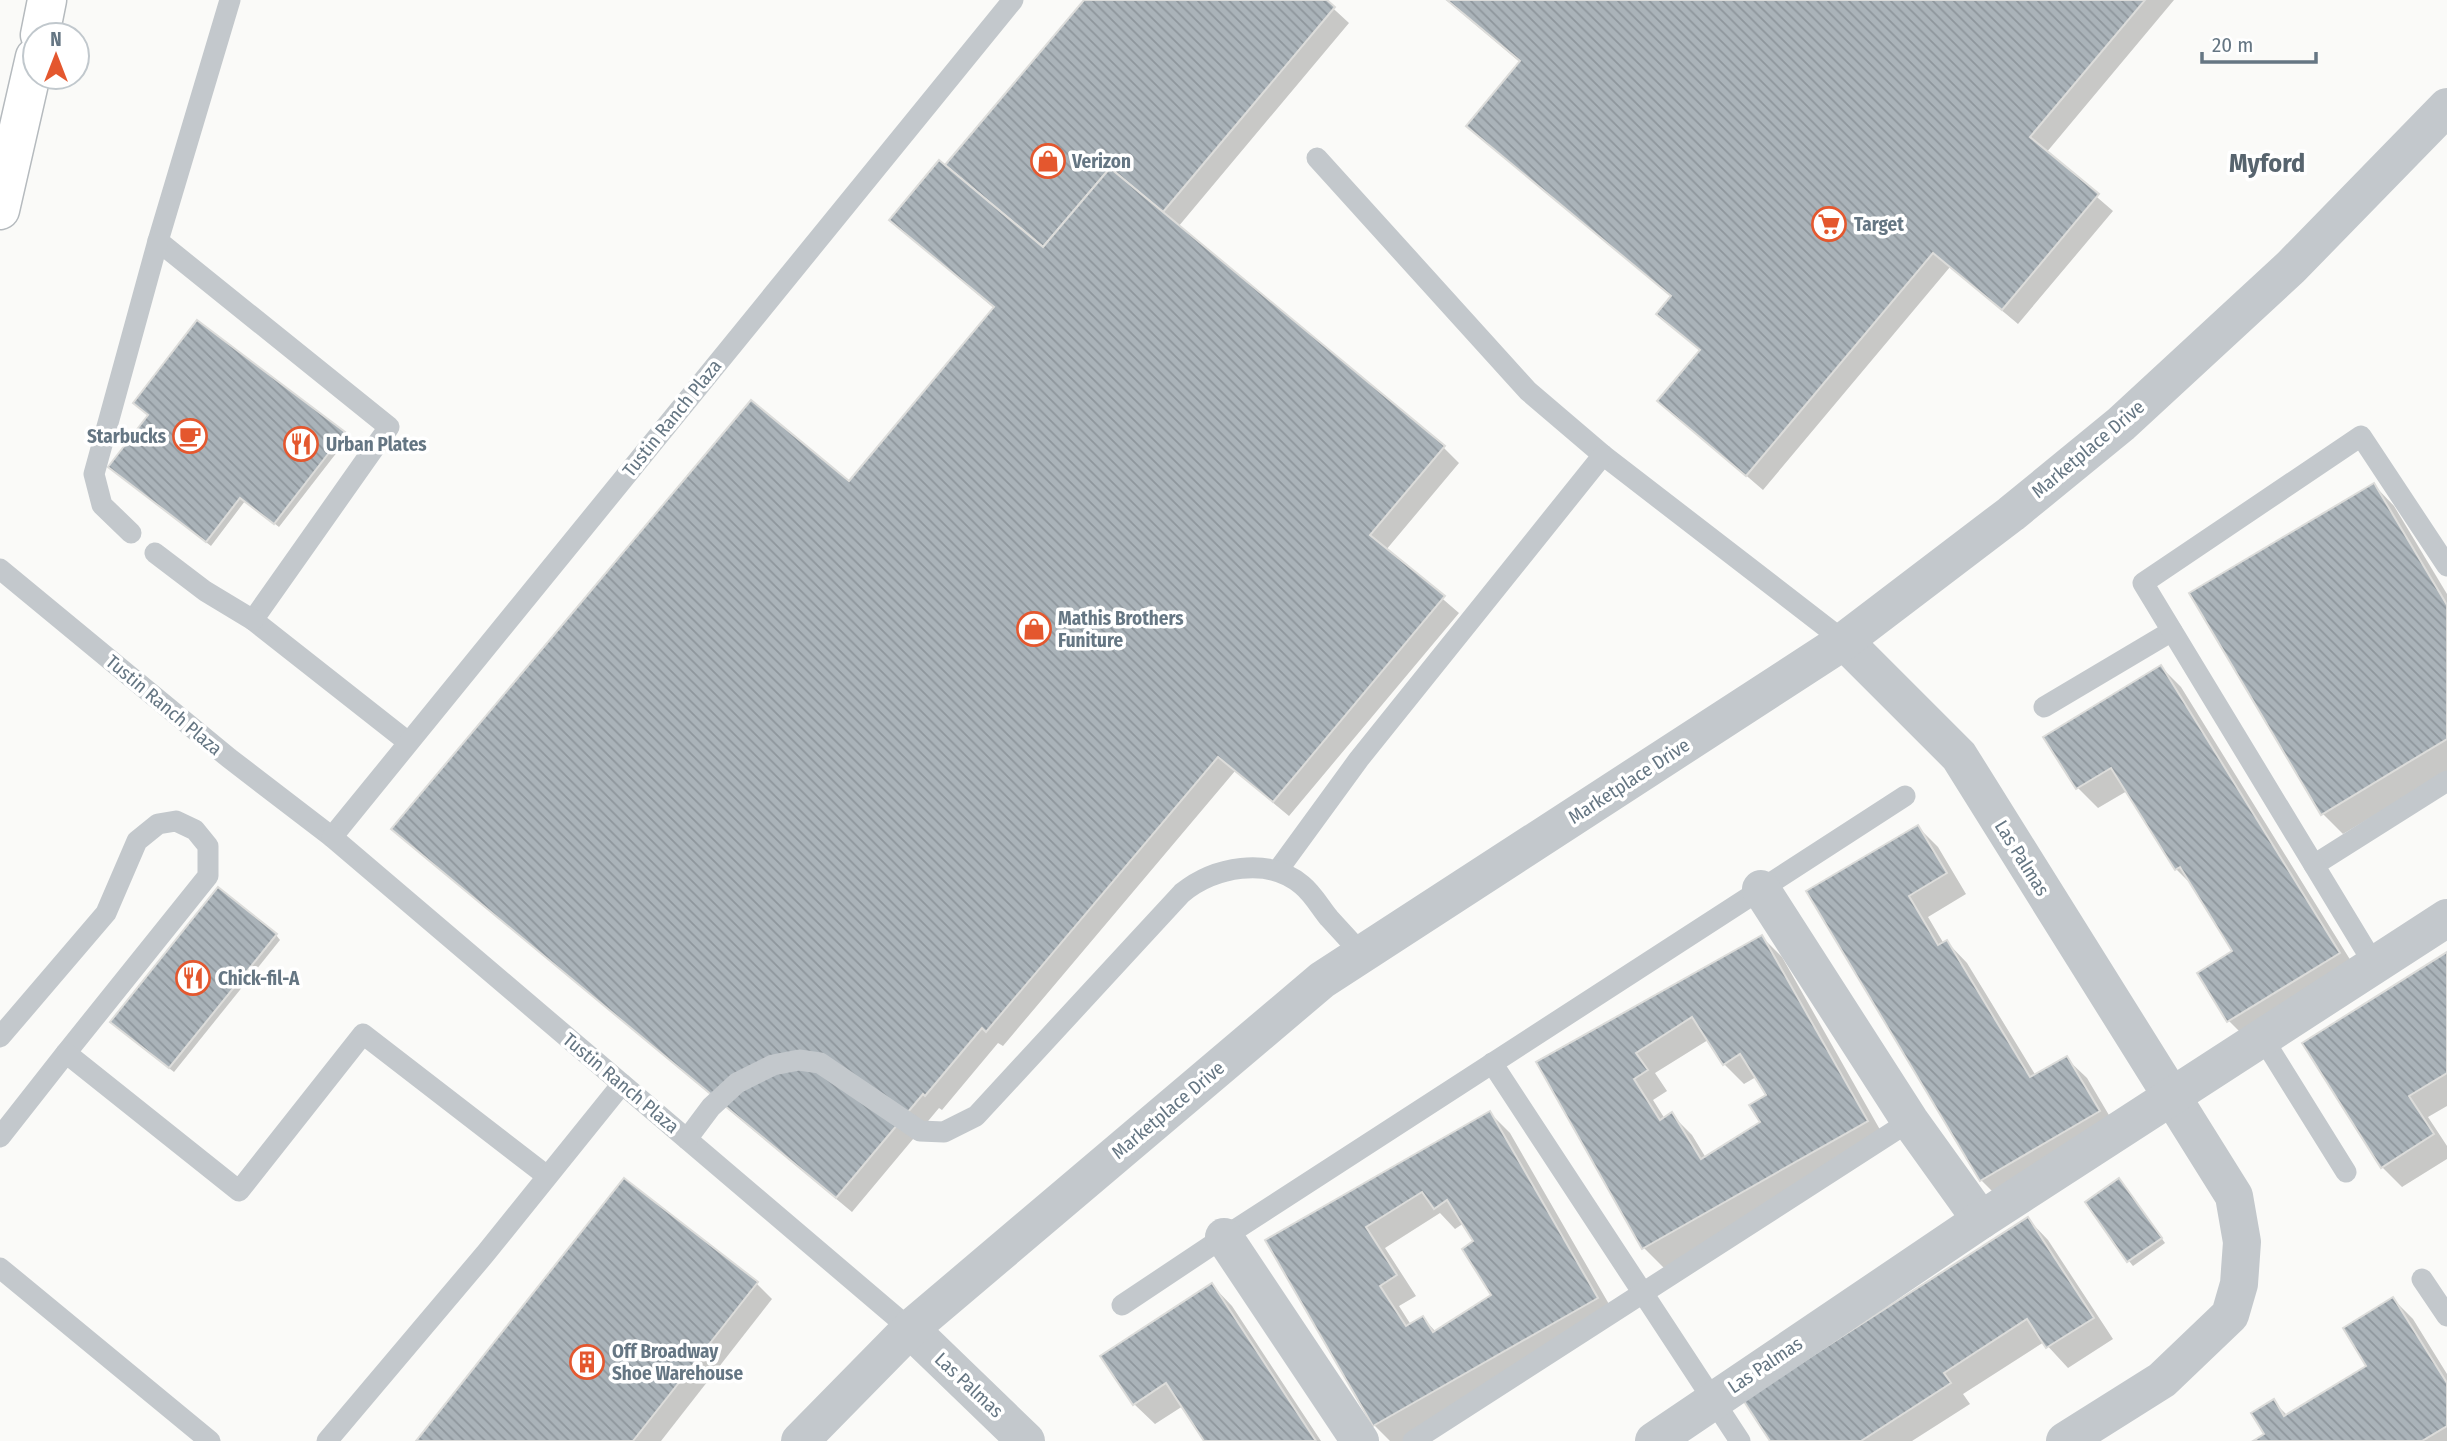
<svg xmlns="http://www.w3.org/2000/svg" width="2447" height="1441" viewBox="0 0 2447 1441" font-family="'Fira Sans Condensed',sans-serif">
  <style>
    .shadow { fill: #0003; fill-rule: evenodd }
    .building { fill: url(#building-back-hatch); stroke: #dcdcda; stroke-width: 2; fill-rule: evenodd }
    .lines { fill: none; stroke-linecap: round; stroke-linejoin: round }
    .primary-casing { stroke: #b5babe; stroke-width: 41 }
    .service { stroke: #c3c8cc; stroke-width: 21 }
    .minor { stroke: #c3c8cc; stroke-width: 38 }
    .tertiary { stroke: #c3c8cc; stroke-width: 38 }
    .primary { stroke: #fff; stroke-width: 38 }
    .labels { text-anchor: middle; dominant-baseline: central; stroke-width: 7; stroke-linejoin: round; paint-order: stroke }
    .poi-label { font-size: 19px; font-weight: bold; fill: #657683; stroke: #fff; text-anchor: start }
    .street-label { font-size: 19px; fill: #657683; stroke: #fff }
    .district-label { font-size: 26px; font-weight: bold; fill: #57646e; stroke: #fff }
  </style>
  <defs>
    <pattern id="building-back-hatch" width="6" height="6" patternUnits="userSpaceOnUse" patternTransform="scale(1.75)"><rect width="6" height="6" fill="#aab3b9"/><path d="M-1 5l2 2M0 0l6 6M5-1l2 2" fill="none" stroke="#8e969c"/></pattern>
  </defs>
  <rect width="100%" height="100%" fill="#fafaf8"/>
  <!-- shadow -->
  <g class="shadow">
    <polygon points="1086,0 1324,0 1349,23 1178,227 1444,448 1459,463 1386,550 1459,613 1289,816 1235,771 1003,1046 998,1043 942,1110 939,1108 852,1212 409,844 849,484 995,309 891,220 945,168"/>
    <polygon points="1446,0 2174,0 2046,153 2113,211 2018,324 1950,267 1763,490 1660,401 1701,352 1659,314 1672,297 1484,141 1468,126 1521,63"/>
    <polygon points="150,416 344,433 348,438 279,527 245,501 211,546 115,472"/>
    <polygon points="2374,485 2394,506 2447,594 2447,772 2343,834 2322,813"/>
    <polygon points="2161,667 2181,687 2359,974 2249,1041 2229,1021 2200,973 2235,952 2194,887 2176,869 2127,791 2098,808 2078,788 2046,738"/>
    <polygon points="1918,827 1938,847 1966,894 1928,917 1944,944 1947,942 1967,963 2036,1076 2066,1058 2087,1078 2119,1132 2002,1201 1981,1180 1809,891"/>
    <polygon points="276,935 280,940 174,1072 117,1027"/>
    <path d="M1762 937 1782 957 1887 1142 1664 1268 1644 1248 1538 1063ZM1708 1040 1724 1064 1744 1084 1756 1077 1768 1096 1762 1122 1706 1158 1692 1135 1671 1114 1665 1119 1653 1100 1667 1091 1655 1073Z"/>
    <polygon points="2447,954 2447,1106 2428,1117 2447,1146 2447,1159 2402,1187 2382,1167"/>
    <path d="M1490 1113 1510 1133 1617 1318 1403 1441H1390L1374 1425 1268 1240ZM1440 1213 1455 1229 1464 1223 1476 1242 1494 1296 1436 1332 1423 1318 1411 1325 1399 1306 1416 1296 1385 1248Z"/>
    <polygon points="624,1180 757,1284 772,1299 661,1441 418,1441"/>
    <polygon points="2124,1185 2165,1243 2133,1266 2129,1261"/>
    <polygon points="2028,1219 2048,1240 2113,1339 2068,1368 2044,1342 1963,1394 1970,1404 1912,1441 1772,1441"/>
    <polygon points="1212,1285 1232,1306 1321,1441 1206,1441 1183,1406 1155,1424 1134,1404"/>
    <polygon points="2393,1299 2413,1319 2447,1374 2447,1441 2256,1441 2266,1435 2273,1401 2288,1416 2368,1367"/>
  </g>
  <!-- building -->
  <g class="building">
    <polygon points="1084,0 1327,0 1335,7 1163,212 1110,168 1043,247 945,165"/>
    <polygon points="1447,0 2145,0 2030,137 2099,194 2002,310 1933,253 1746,476 1657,401 1700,350 1656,314 1671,296 1466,126 1520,61"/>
    <polygon points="939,160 1043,247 1110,168 1445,446 1370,535 1445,596 1273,802 1218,757 986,1032 982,1028 925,1096 923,1094 836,1198 391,829 751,400 849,481 994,307 889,220"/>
    <polygon points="197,320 345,432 274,524 240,498 206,542 108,467 148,415 133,403"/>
    <polygon points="2374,483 2447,605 2447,739 2321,815 2189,593"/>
    <polygon points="2161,665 2340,953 2227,1022 2197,973 2232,951 2180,867 2175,870 2111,768 2076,789 2043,737"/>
    <polygon points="1918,825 1947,873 1909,896 1938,945 1947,940 2030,1077 2067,1056 2100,1111 1980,1181 1806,891"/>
    <polygon points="218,887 277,934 169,1068 110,1022"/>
    <path d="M1762 935 1868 1121 1642 1249 1536 1062ZM1692 1017 1723 1065 1740 1054 1766 1095 1749 1105 1760 1122 1701 1159 1672 1112 1660 1120 1634 1079 1648 1070 1636 1053Z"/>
    <polygon points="2447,952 2447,1073 2409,1096 2434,1134 2381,1168 2302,1043"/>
    <path d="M1490 1111 1598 1298 1373 1426 1265 1240ZM1422 1192 1434 1209 1447 1200 1473 1241 1462 1249 1491 1295 1433 1332 1423 1316 1406 1326 1380 1286 1397 1275 1366 1227Z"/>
    <polygon points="624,1178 758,1282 633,1441 416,1441"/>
    <polygon points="2119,1178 2162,1238 2127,1262 2085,1202"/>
    <polygon points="2028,1217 2094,1318 2046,1348 2027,1319 1944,1373 1951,1383 1861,1441 1770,1441 1743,1400"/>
    <polygon points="1212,1283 1316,1441 1204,1441 1166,1383 1133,1405 1100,1356"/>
    <polygon points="2393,1297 2447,1383 2447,1426 2422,1441 2253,1441 2264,1434 2251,1413 2274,1399 2284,1416 2366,1366 2343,1328"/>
  </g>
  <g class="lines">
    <!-- primary casing -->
    <g class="primary-casing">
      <g id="primary">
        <polyline points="40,35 47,0"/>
        <polyline points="0,210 35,57"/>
      </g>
    </g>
    <!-- service -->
    <g class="service">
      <polyline points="1317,158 1528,391 1603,455 1844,641"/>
      <polyline points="158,241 389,427 253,620 408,742"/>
      <polyline points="131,533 102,505 94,474 158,241 230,0"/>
      <polyline points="155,553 205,591 253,620"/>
      <polyline points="0,569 229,758 332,837 1013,0"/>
      <polyline points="2044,707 2172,631"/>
      <polyline points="332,837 910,1329"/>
      <polyline points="2314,865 2447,781"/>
      <polyline points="1278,870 1359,759 1603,455"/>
      <polyline points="2374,964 2143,583 2361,436 2447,566"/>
      <polyline points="0,1037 106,913 137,841 158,824 176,821 195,830 208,846 208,876 66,1053"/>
      <polyline points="2262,1037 2346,1172"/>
      <polyline points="1492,1063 1740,1441"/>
      <polyline points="0,1137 66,1053 239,1191 363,1034 547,1176"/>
      <path d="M687 1139 711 1107 737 1083 773 1065 799 1060 820 1063 920 1131 944 1132 976 1116 1182 893C1214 867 1268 856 1302 885 1313 894 1320 907 1329 918 1340 930 1351 942 1362 954"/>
      <polyline points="0,1268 210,1441"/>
      <polyline points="2422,1279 2447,1316"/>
      <polyline points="1122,1305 1224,1237 1905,796"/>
      <polyline points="327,1441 485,1254 622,1084"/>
      <polyline points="1413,1441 1910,1121"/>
    </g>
    <!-- minor -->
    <g class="minor">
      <polyline points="1844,641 1959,756 2234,1196 2242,1242 2239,1284 2230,1315 2162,1380 2065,1441"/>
      <polyline points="1761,889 1910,1121 1981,1220"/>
      <polyline points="1224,1237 1360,1441"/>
      <polyline points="910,1329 1026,1441"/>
      <polyline points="1654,1441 1981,1220 2447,918"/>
    </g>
    <!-- tertiary -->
    <polyline class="tertiary" points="800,1441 910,1329 1322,980 1844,641 2011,514 2121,424 2291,267 2447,107"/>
    <!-- primary -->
    <use href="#primary" class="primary"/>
  </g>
  <!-- icons -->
  <defs>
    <g id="shop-ring" transform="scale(1.75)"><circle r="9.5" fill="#fff" stroke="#e4572e" stroke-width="1.5"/><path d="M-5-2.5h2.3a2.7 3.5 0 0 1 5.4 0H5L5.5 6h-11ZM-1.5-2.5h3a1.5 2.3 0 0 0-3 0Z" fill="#e4572e"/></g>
    <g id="supermarket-ring" transform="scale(1.75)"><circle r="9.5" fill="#fff" stroke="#e4572e" stroke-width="1.5"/><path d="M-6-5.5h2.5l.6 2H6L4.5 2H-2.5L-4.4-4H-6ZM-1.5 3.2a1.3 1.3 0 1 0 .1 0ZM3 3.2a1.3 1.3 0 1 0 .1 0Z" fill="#e4572e"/></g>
    <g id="cafe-ring" transform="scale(1.75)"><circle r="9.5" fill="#fff" stroke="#e4572e" stroke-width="1.5"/><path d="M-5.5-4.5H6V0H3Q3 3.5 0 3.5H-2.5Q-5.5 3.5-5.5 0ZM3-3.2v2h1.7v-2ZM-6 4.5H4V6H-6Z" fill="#e4572e"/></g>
    <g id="restaurant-ring" transform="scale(1.75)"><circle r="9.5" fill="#fff" stroke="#e4572e" stroke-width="1.5"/><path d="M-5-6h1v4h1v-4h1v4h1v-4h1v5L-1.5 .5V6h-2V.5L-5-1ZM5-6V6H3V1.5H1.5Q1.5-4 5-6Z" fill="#e4572e"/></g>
    <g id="building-ring" transform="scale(1.75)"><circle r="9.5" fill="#fff" stroke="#e4572e" stroke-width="1.5"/><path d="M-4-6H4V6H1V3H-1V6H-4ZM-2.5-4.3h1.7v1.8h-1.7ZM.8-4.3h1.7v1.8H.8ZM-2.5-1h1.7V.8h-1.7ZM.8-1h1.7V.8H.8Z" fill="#e4572e"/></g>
  </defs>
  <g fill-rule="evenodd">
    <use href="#shop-ring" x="1048" y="161"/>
    <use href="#supermarket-ring" x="1829" y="224"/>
    <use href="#cafe-ring" x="190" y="436"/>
    <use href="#restaurant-ring" x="301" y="444"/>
    <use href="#shop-ring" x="1034" y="629"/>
    <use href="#restaurant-ring" x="193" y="978"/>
    <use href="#building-ring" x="587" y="1362"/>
  </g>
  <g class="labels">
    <!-- poi labels -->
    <g class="poi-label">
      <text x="1072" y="161">Verizon</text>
      <text x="1854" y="224">Target</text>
      <text x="166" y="436" text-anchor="end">Starbucks</text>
      <text x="326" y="444">Urban Plates</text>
      <text x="1058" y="618">Mathis Brothers<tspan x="1058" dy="22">Funiture</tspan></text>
      <text x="218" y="978">Chick-fil-A</text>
      <text x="612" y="1351">Off Broadway<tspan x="612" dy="22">Shoe Warehouse</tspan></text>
    </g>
    <!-- street labels -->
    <g class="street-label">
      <text transform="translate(672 418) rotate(-51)">Tustin Ranch Plaza</text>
      <text transform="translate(2088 449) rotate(-40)">Marketplace Drive</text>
      <text transform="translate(164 705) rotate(40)">Tustin Ranch Plaza</text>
      <text transform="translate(1629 781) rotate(-33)">Marketplace Drive</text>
      <text transform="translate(2022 858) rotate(58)">Las Palmas</text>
      <text transform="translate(621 1083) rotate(40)">Tustin Ranch Plaza</text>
      <text transform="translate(1168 1110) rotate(-40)">Marketplace Drive</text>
      <text transform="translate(1765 1365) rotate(-34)">Las Palmas</text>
      <text transform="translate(969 1385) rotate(43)">Las Palmas</text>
    </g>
    <!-- district labels -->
    <g class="district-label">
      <text x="2267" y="163">Myford</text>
    </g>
  </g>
  <!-- north arrow -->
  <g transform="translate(56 56)"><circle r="33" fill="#ffffff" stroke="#c1c8cd" stroke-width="2"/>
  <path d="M0-5L12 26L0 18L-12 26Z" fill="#e4572e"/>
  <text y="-10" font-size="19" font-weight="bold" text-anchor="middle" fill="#657683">N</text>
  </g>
  <!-- scale -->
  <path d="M2202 52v10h114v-10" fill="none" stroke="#657683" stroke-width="3.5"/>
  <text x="2212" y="52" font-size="21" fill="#657683" stroke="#ffffff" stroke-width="5" paint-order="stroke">20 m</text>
</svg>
